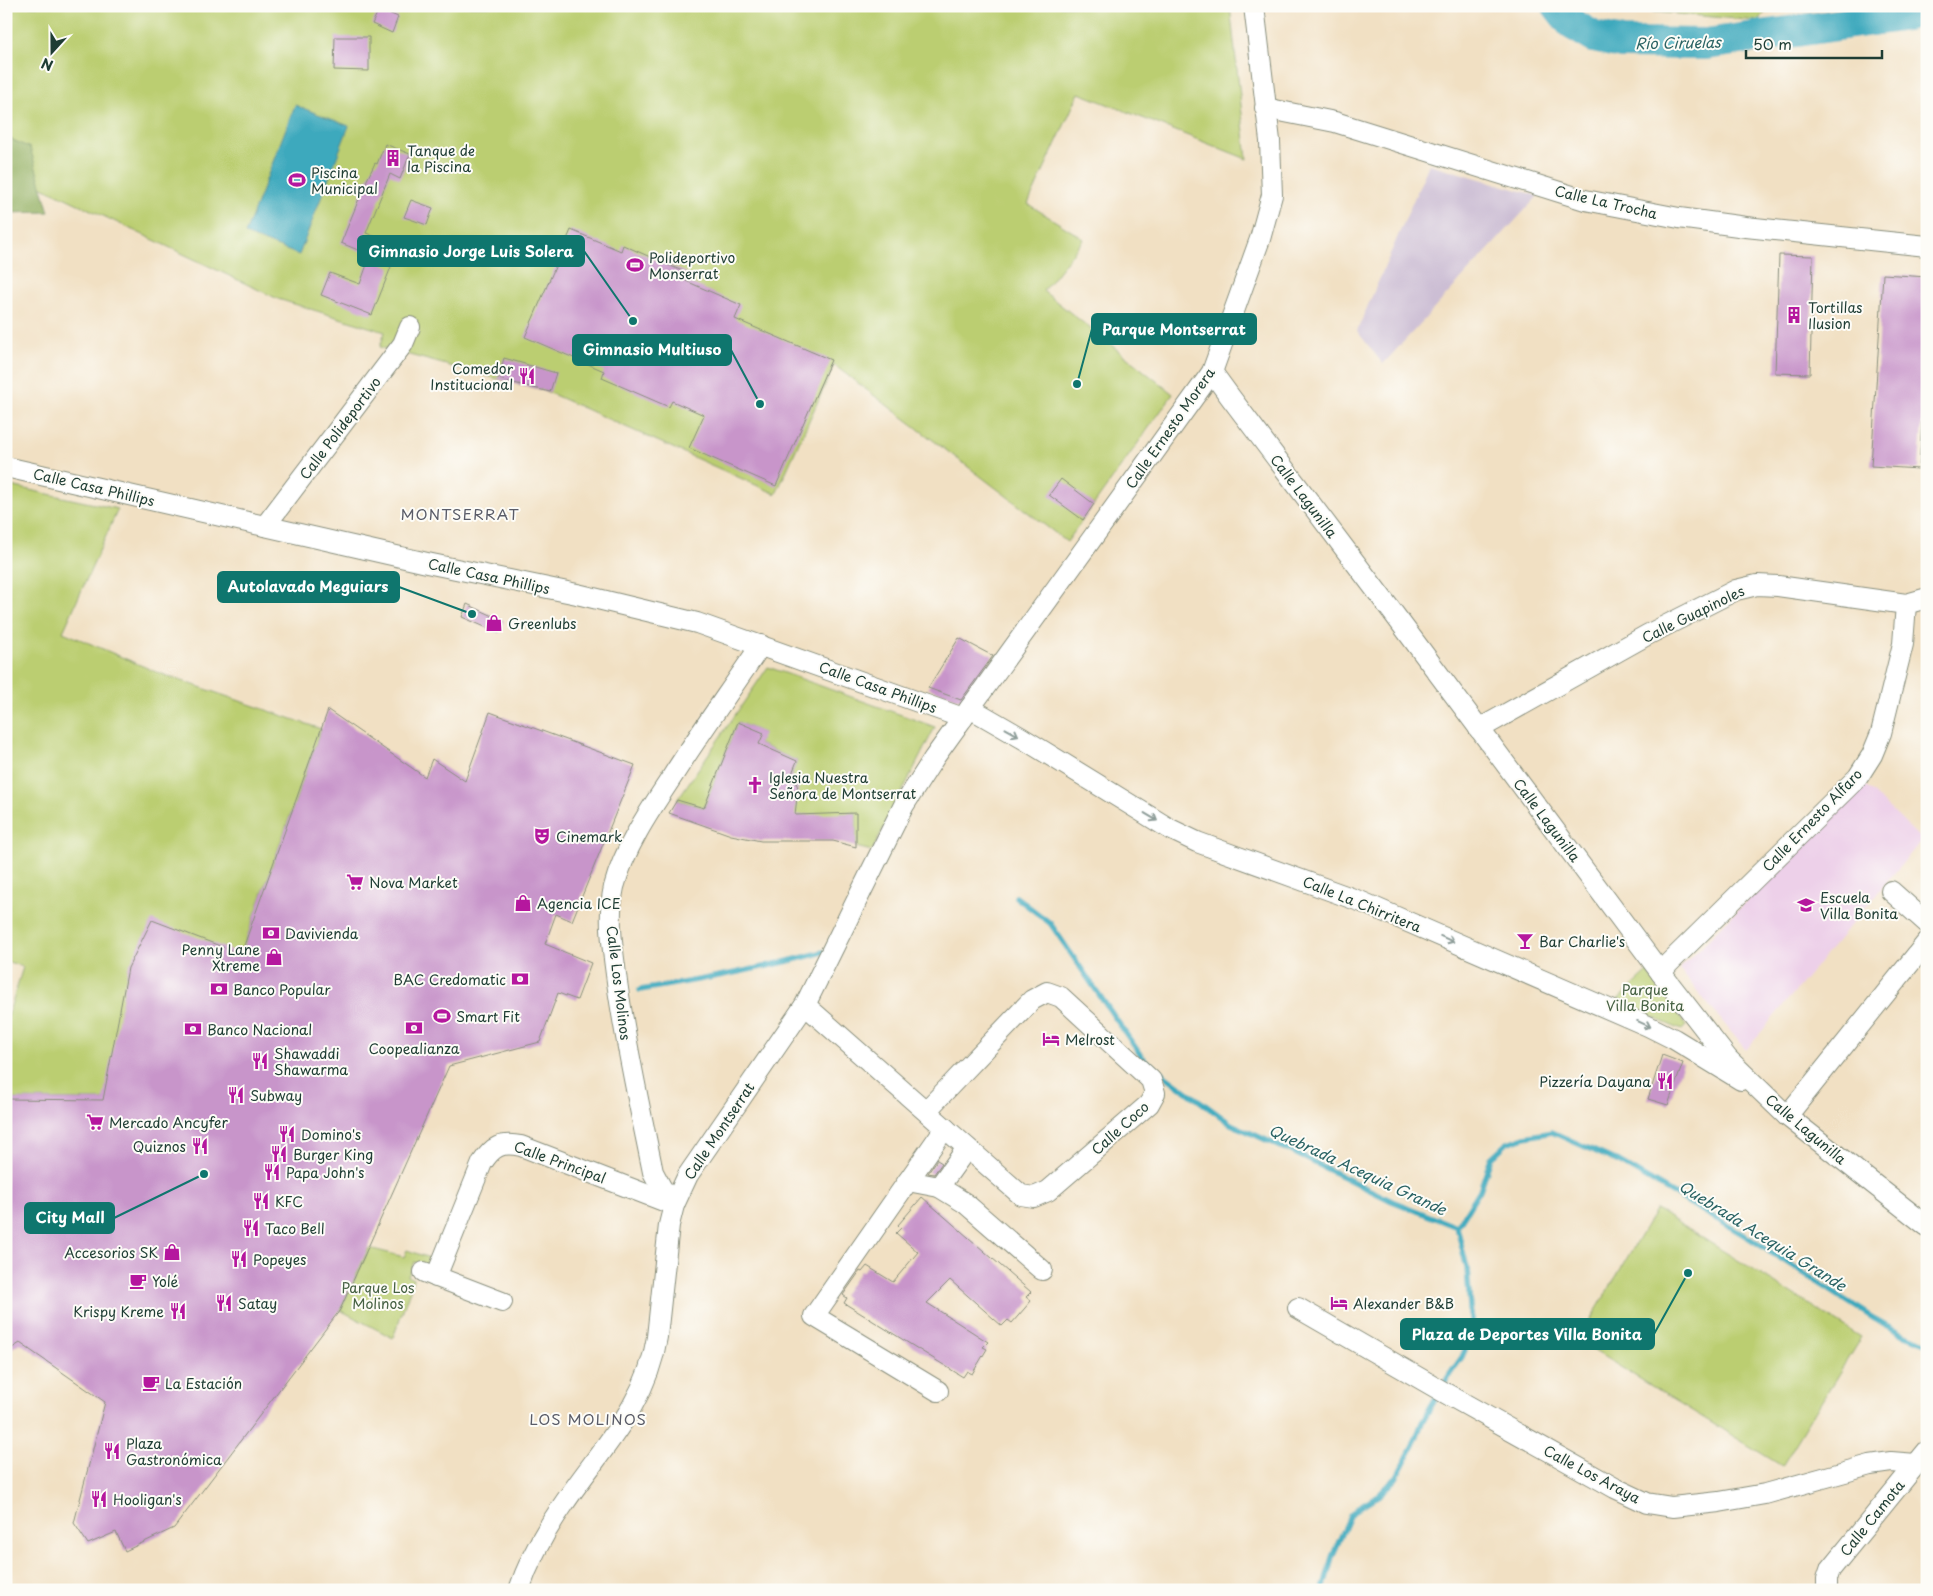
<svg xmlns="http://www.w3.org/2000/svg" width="1933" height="1596" viewBox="0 0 1933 1596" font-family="'Playpen Sans',sans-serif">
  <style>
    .built { fill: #edd0e9 }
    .industrial { fill: #ccbed4 }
    .green { fill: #bbce71; stroke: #6d8652 }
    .forest { fill: #94b163; stroke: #5a774c }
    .water { fill: #3da9bd; stroke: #2e7378 }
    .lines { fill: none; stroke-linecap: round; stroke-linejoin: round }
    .stream { stroke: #3da9bd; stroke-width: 5.5 }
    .river { stroke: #3da9bd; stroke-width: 32 }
    .building { fill: #c895ca }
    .street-casing { stroke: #888e7c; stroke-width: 22 }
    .street { stroke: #fff; stroke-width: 20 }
    .oneway { stroke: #8f9e9a }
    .labels { text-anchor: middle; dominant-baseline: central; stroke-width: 4; stroke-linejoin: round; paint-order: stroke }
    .poi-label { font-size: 14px; fill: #1f3d34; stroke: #fdfcf7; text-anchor: start }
    .street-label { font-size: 14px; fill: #1f3d34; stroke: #fdfcf7 }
    .park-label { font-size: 14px; fill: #466143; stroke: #fdfcf7 }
    .water-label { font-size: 15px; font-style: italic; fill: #2a6364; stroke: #fdfcf7 }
    .neighbourhood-label { font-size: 15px; letter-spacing: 1px; fill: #5a5c68; stroke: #fdfcf7 }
    .leader { fill: none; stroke: #0f766e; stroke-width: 2 }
    .callout-dot { fill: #0f766e; stroke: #fdfcf7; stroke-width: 2 }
    .callout { fill: #0f766e; stroke: #0f766e; stroke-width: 2 }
    .callout-label { font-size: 15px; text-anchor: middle; font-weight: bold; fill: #fff }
  </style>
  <rect width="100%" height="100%" fill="#fdfcf7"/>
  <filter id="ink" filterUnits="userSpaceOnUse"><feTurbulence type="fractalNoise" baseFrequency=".02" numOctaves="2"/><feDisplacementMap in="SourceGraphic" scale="10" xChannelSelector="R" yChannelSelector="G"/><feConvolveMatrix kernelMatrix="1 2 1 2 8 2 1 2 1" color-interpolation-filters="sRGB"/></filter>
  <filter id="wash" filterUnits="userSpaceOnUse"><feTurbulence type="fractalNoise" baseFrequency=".0096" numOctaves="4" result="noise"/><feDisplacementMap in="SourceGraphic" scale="20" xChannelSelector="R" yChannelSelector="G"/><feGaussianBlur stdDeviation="1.12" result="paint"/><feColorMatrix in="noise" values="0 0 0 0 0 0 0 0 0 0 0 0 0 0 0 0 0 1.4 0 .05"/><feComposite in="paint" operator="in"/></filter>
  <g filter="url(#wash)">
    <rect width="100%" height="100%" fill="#f1e0c3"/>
    <!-- built -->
    <polygon class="built" points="1864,784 1922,840 1746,1050 1679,969"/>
    <!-- industrial -->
    <polygon class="industrial" points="1429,164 1538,196 1383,364 1357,331"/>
    <!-- green -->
    <g class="green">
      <polygon points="6,6 1230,6 1247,159 1079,93 1028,204 1084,239 1043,291 1173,394 1067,542 834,365 776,494 543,390 498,379 380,347 385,332 278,299 15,174 6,172"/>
      <polygon points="1586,6 1769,6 1759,21"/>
      <polygon points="6,485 118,509 63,632 159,673 321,729 241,954 103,1100 6,1099 6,1022 23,967 6,961"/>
      <polygon points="768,667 935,727 872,851 856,847 856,813 727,823 798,789 796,782 791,776 797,761 759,744 763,733 738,722 704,808 677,800"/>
      <polygon points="1648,972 1686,1026 1682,1030 1615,1002"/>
      <polygon points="1656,1209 1861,1337 1782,1466 1578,1341"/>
      <polygon points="369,1248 404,1257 407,1250 429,1258 426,1266 414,1262 408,1276 414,1279 393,1338 340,1310"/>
    </g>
    <!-- forest -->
    <polygon class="forest" points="6,137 30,148 49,212 6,213"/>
    <!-- water -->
    <polygon class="water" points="295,105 349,126 299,255 245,234"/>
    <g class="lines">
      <!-- stream -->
      <g class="stream">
        <polyline points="1016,897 1050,923 1144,1060 1231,1124 1299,1155 1392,1201 1457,1227"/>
        <path d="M640 990C701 980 763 969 823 952"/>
        <polyline points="1457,1227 1480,1190 1491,1158 1507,1143 1525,1137 1552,1132 1619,1162 1749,1238 1873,1318 1904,1335 1927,1343"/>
        <polyline points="1323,1590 1332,1557 1350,1516 1360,1506 1379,1495 1396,1478 1413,1446 1423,1420 1450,1374 1462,1357 1472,1334 1467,1268 1457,1227"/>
      </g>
      <!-- river -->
      <polyline class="river" points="1558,6 1572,24 1594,37 1622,43 1706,44 1907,15 1927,8"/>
    </g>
    <g id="blocks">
      <!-- building -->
      <g class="building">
        <polygon points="379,9 398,17 392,33 372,24"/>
        <polygon points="335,37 369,37 369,71 334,70"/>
        <polygon points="385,144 410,154 400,179 390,174 366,233 389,242 382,260 341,243 365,184 375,163 377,164"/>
        <polygon points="411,200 433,208 427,225 404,217"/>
        <polygon points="571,230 621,251 623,245 689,274 686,281 741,305 735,319 831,360 776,486 689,448 704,415 672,401 669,407 602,378 604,371 525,337"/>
        <polygon points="1779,255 1813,256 1810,374 1775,373"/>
        <polygon points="369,259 391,267 372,315 321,295 330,273 360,284"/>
        <polygon points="1883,274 1927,277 1927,340 1919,469 1871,466"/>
        <polygon points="504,358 556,373 550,392 498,379"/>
        <polygon points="1061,479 1094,504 1083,520 1049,495"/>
        <polygon points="467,604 504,621 499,633 462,617"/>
        <polygon points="959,638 993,656 961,700 928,688"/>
        <polygon points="328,710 425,777 432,759 465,781 490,712 635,765 572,921 556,914 545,944 591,963 577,1000 558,993 540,1042 449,1066 340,1310 174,1528 125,1551 116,1532 88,1544 74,1523 105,1402 20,1343 6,1352 6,1099 103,1100 128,968 152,920 241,954"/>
        <polygon points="738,722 764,733 759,744 797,761 791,776 796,782 798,788 795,815 856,813 856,847 833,841 761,841 731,835 669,813 677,800 704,808"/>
        <polygon points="1662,1055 1683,1063 1668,1105 1648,1099"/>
        <polygon points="937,1160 942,1163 934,1174 928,1173"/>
        <polygon points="922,1197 1031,1292 1026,1297 1031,1301 1012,1323 1008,1320 1002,1326 950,1280 927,1303 988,1342 983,1347 987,1349 972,1374 967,1371 963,1377 844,1303 847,1298 843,1295 860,1271 862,1272 867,1266 893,1282 918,1252 896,1233 901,1228 898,1225"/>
      </g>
    </g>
  </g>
  <g filter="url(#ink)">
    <use href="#blocks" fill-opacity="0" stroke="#888e7c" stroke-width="1"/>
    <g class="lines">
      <!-- street casing -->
      <g class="street-casing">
        <g id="street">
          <polyline points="1265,108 1335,122 1585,200 1679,218 1746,227 1927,246"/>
          <polyline points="1212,372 1231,398 1394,614 1661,973 1728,1059 1787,1116 1927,1226"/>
          <polyline points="6,467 427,563 577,594 697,623 963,718"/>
          <polyline points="265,526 403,344 410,327"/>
          <polyline points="970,708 1022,738 1170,829 1197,842 1362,902 1648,1026 1674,1039 1741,1080"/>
          <polyline points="1479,729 1647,635 1736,590 1757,585 1778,586 1906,604 1927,598"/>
          <polyline points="1891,891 1927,923"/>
          <polyline points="1661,973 1669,963 1858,777 1872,755 1881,733 1903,644 1906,604"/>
          <polyline points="805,1005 1021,1195 1034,1197 1048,1191 1149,1104 1155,1093 1151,1080 1061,997 1047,992 1032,1000 926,1111"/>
          <polyline points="1787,1116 1927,942"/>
          <polyline points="908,1181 939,1187 965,1203 1042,1270"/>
          <polyline points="939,1187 967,1148"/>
          <path d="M674 1205 661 1187 653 1172C640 1108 626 1046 617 982 613 950 607 919 614 887 624 849 648 813 670 780 699 734 731 690 761 645"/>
          <polyline points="424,1272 502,1302"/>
          <path d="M436 1277 482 1163C493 1146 501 1142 521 1146L674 1205"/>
          <polyline points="1298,1308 1447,1394 1615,1488 1647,1503 1672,1507 1719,1502 1765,1494 1870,1465 1891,1462 1916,1464"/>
          <polyline points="938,1391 814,1316 945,1128"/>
          <path d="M519 1590C529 1560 545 1531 563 1505 599 1451 647 1405 657 1337L669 1225 674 1205 688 1175 805 1005 904 805 934 758 1212 372 1260 239 1272 195 1270 141 1254 6"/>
          <polyline points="1827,1590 1827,1579 1830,1570 1927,1451"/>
        </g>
      </g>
      <!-- street -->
      <use href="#street" class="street"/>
    </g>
    <!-- one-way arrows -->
    <defs><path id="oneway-shaft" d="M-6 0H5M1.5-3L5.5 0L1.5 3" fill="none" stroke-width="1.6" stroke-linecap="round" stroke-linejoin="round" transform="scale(1.25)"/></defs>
    <g class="oneway">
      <use href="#oneway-shaft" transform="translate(1012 732) rotate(29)"/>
      <use href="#oneway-shaft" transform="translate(1151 817) rotate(31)"/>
      <use href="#oneway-shaft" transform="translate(1447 939) rotate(24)"/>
      <use href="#oneway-shaft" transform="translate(1644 1024) rotate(24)"/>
    </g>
  </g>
  <!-- icons -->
  <defs>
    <g id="building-bare" transform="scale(1.35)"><path d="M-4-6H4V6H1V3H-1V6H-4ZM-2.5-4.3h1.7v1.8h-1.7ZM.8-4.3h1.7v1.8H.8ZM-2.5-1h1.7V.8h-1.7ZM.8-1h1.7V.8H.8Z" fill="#b5179e" stroke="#fdfcf7" stroke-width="2.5" paint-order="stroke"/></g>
    <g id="stadium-bare" transform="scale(1.35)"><path d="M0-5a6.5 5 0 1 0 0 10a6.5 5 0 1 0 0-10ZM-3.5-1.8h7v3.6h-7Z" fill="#b5179e" stroke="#fdfcf7" stroke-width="2.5" paint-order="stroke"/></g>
    <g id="restaurant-bare" transform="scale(1.35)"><path d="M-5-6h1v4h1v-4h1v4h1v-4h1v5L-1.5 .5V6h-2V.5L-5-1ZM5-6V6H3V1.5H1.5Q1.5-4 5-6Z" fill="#b5179e" stroke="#fdfcf7" stroke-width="2.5" paint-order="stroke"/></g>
    <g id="shop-bare" transform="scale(1.35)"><path d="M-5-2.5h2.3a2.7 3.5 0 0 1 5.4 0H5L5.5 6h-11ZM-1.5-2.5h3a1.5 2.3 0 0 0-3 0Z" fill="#b5179e" stroke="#fdfcf7" stroke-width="2.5" paint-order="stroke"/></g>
    <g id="church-bare" transform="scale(1.35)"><path d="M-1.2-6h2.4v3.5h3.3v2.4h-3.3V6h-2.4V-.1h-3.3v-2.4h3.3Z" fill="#b5179e" stroke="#fdfcf7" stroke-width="2.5" paint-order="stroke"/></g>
    <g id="theatre-bare" transform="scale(1.35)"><path d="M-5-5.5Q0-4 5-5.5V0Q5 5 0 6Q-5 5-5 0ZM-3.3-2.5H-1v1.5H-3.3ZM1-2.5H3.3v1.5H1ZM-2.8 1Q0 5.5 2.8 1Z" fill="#b5179e" stroke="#fdfcf7" stroke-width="2.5" paint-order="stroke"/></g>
    <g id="supermarket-bare" transform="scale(1.35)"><path d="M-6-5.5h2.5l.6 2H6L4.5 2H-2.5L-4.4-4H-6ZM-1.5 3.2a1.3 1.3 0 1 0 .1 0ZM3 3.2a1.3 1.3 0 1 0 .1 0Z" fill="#b5179e" stroke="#fdfcf7" stroke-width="2.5" paint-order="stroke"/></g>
    <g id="school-bare" transform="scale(1.35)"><path d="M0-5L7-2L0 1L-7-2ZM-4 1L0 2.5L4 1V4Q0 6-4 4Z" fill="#b5179e" stroke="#fdfcf7" stroke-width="2.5" paint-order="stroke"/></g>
    <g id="bank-bare" transform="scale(1.35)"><path d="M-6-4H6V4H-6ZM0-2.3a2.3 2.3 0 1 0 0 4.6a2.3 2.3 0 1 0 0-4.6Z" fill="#b5179e" stroke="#fdfcf7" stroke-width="2.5" paint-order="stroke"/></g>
    <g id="bar-bare" transform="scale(1.35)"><path d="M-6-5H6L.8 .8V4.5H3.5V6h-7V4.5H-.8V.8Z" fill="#b5179e" stroke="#fdfcf7" stroke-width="2.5" paint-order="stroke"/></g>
    <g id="hotel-bare" transform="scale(1.35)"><path d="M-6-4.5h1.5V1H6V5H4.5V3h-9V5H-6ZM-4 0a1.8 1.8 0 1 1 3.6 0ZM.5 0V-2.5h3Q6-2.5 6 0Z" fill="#b5179e" stroke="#fdfcf7" stroke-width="2.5" paint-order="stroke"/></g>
    <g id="cafe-bare" transform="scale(1.35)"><path d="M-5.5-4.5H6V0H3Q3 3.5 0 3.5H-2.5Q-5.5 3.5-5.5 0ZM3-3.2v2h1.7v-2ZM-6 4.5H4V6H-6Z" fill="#b5179e" stroke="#fdfcf7" stroke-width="2.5" paint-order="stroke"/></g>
  </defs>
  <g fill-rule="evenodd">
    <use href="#building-bare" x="393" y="158"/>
    <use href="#stadium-bare" x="297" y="180"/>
    <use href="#stadium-bare" x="635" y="265"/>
    <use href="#building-bare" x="1794" y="315"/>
    <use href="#restaurant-bare" x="527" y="376"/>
    <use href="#shop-bare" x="494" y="623"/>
    <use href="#church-bare" x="755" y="785"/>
    <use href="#theatre-bare" x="542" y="836"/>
    <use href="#supermarket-bare" x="355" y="882"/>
    <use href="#shop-bare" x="523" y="903"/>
    <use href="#school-bare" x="1806" y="905"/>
    <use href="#bank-bare" x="271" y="933"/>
    <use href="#bar-bare" x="1525" y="941"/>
    <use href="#shop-bare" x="274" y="957"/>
    <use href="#bank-bare" x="520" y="979"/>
    <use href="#bank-bare" x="219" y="989"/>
    <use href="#stadium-bare" x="442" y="1016"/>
    <use href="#bank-bare" x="414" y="1028"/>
    <use href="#bank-bare" x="193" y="1029"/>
    <use href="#hotel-bare" x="1051" y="1039"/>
    <use href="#restaurant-bare" x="260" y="1061"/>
    <use href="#restaurant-bare" x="1665" y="1081"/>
    <use href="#restaurant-bare" x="236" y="1095"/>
    <use href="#supermarket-bare" x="95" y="1122"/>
    <use href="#restaurant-bare" x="287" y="1134"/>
    <use href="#restaurant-bare" x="200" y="1146"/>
    <use href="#restaurant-bare" x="279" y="1154"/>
    <use href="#restaurant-bare" x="272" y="1172"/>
    <use href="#restaurant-bare" x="261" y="1201"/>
    <use href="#restaurant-bare" x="251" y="1228"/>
    <use href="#shop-bare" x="172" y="1252"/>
    <use href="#restaurant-bare" x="239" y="1259"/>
    <use href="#cafe-bare" x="138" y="1281"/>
    <use href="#restaurant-bare" x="224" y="1303"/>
    <use href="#hotel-bare" x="1339" y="1303"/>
    <use href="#restaurant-bare" x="178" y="1311"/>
    <use href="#cafe-bare" x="151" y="1383"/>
    <use href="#restaurant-bare" x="112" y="1451"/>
    <use href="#restaurant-bare" x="99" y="1499"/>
  </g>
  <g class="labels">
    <!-- poi labels -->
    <g class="poi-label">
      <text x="407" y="150">Tanque de<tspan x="407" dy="16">la Piscina</tspan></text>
      <text x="311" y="172">Piscina<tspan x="311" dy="16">Municipal</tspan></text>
      <text x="649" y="257">Polideportivo<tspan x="649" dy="16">Monserrat</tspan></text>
      <text x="1808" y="307">Tortillas<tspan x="1808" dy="16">Ilusion</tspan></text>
      <text x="513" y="368" text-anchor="end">Comedor<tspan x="513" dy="16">Institucional</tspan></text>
      <text x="508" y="623">Greenlubs</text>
      <text x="769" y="777">Iglesia Nuestra<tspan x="769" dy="16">Señora de Montserrat</tspan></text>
      <text x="556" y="836">Cinemark</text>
      <text x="369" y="882">Nova Market</text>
      <text x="1820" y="897">Escuela<tspan x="1820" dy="16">Villa Bonita</tspan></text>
      <text x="537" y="903">Agencia ICE</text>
      <text x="285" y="933">Davivienda</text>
      <text x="1539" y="941">Bar Charlie's</text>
      <text x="260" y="949" text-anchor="end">Penny Lane<tspan x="260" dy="16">Xtreme</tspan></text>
      <text x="506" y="979" text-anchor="end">BAC Credomatic</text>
      <text x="233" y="989">Banco Popular</text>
      <text x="456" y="1016">Smart Fit</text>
      <text x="207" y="1029">Banco Nacional</text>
      <text x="1065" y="1039">Melrost</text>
      <text x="414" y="1048" text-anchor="middle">Coopealianza</text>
      <text x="274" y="1053">Shawaddi<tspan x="274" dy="16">Shawarma</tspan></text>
      <text x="1651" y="1081" text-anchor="end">Pizzería Dayana</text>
      <text x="250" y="1095">Subway</text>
      <text x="109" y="1122">Mercado Ancyfer</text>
      <text x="301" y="1134">Domino's</text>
      <text x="186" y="1146" text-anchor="end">Quiznos</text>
      <text x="293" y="1154">Burger King</text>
      <text x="286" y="1172">Papa John's</text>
      <text x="275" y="1201">KFC</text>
      <text x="265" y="1228">Taco Bell</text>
      <text x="158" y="1252" text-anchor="end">Accesorios SK</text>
      <text x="253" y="1259">Popeyes</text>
      <text x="152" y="1281">Yolé</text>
      <text x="238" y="1303">Satay</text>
      <text x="1353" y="1303">Alexander B&amp;B</text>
      <text x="164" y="1311" text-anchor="end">Krispy Kreme</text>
      <text x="165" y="1383">La Estación</text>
      <text x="126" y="1443">Plaza<tspan x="126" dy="16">Gastronómica</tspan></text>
      <text x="113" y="1499">Hooligan's</text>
    </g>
    <!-- street labels -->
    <g class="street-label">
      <text transform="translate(1606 202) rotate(13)">Calle La Trocha</text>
      <text transform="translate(340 428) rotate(-53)">Calle Polideportivo</text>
      <text transform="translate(1170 428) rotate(-55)">Calle Ernesto Morera</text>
      <text transform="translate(94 487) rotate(13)">Calle Casa Phillips</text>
      <text transform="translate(1304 496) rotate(53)">Calle Lagunilla</text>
      <text transform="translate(489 576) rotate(12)">Calle Casa Phillips</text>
      <text transform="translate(1693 614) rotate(-26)">Calle Guapinoles</text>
      <text transform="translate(878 687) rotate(20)">Calle Casa Phillips</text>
      <text transform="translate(1547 820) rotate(53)">Calle Lagunilla</text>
      <text transform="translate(1812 820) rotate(-46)">Calle Ernesto Alfaro</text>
      <text transform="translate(1362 904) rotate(22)">Calle La Chirritera</text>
      <text transform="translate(619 983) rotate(83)">Calle Los Molinos</text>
      <text transform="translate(1120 1128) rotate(-42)">Calle Coco</text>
      <text transform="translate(1806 1129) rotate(40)">Calle Lagunilla</text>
      <text transform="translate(719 1131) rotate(-56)">Calle Montserrat</text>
      <text transform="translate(560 1162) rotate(20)">Calle Principal</text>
      <text transform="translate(1592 1474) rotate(28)">Calle Los Araya</text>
      <text transform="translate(1872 1518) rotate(-51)">Calle Camota</text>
    </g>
    <!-- park labels -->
    <g class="park-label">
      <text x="1645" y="989">Parque<tspan x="1645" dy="16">Villa Bonita</tspan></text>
      <text x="378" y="1287">Parque Los<tspan x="378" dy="16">Molinos</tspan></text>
    </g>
    <!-- water labels -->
    <g class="water-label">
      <text transform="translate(1678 42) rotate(-1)">Río Ciruelas</text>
      <text transform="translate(1358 1169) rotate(25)">Quebrada Acequia Grande</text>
      <text transform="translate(1763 1235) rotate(32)">Quebrada Acequia Grande</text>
    </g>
    <!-- neighbourhood labels -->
    <g class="neighbourhood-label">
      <text x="460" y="513">MONTSERRAT</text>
      <text x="588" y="1418">LOS MOLINOS</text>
    </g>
  </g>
  <!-- callouts -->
  <path class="leader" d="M633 321L584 251M1077 384L1092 329M760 404L731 350M472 614L399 587M204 1174L114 1218M1688 1273L1654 1334"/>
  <g class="callout-dot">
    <circle cx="633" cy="321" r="5"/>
    <circle cx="1077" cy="384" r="5"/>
    <circle cx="760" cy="404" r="5"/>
    <circle cx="472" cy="614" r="5"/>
    <circle cx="204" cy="1174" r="5"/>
    <circle cx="1688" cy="1273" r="5"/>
  </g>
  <g class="callout">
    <rect x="358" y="236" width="226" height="30" rx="5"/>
    <rect x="1092" y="314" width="164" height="30" rx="5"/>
    <rect x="573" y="335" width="158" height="30" rx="5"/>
    <rect x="218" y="572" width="181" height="30" rx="5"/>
    <rect x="25" y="1203" width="89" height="30" rx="5"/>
    <rect x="1401" y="1319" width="253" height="30" rx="5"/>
  </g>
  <g class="callout-label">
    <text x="471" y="257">Gimnasio Jorge Luis Solera</text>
    <text x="1174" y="335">Parque Montserrat</text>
    <text x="652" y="355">Gimnasio Multiuso</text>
    <text x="308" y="592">Autolavado Meguiars</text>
    <text x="70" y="1223">City Mall</text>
    <text x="1527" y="1340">Plaza de Deportes Villa Bonita</text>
  </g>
  <!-- margin -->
  <rect width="1933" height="1596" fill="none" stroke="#fdfcf7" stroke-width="25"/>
  <!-- north arrow -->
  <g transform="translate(52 52) rotate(201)" stroke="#fdfcf7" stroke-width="4" paint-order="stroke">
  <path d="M0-4L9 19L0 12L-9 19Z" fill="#1f3d34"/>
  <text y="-8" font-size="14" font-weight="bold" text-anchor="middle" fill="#1f3d34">N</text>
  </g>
  <!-- scale -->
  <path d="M1746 50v8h136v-8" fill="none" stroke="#1f3d34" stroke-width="2.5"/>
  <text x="1753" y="50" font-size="15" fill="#1f3d34" stroke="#fdfcf7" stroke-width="4" paint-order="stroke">50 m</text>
</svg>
